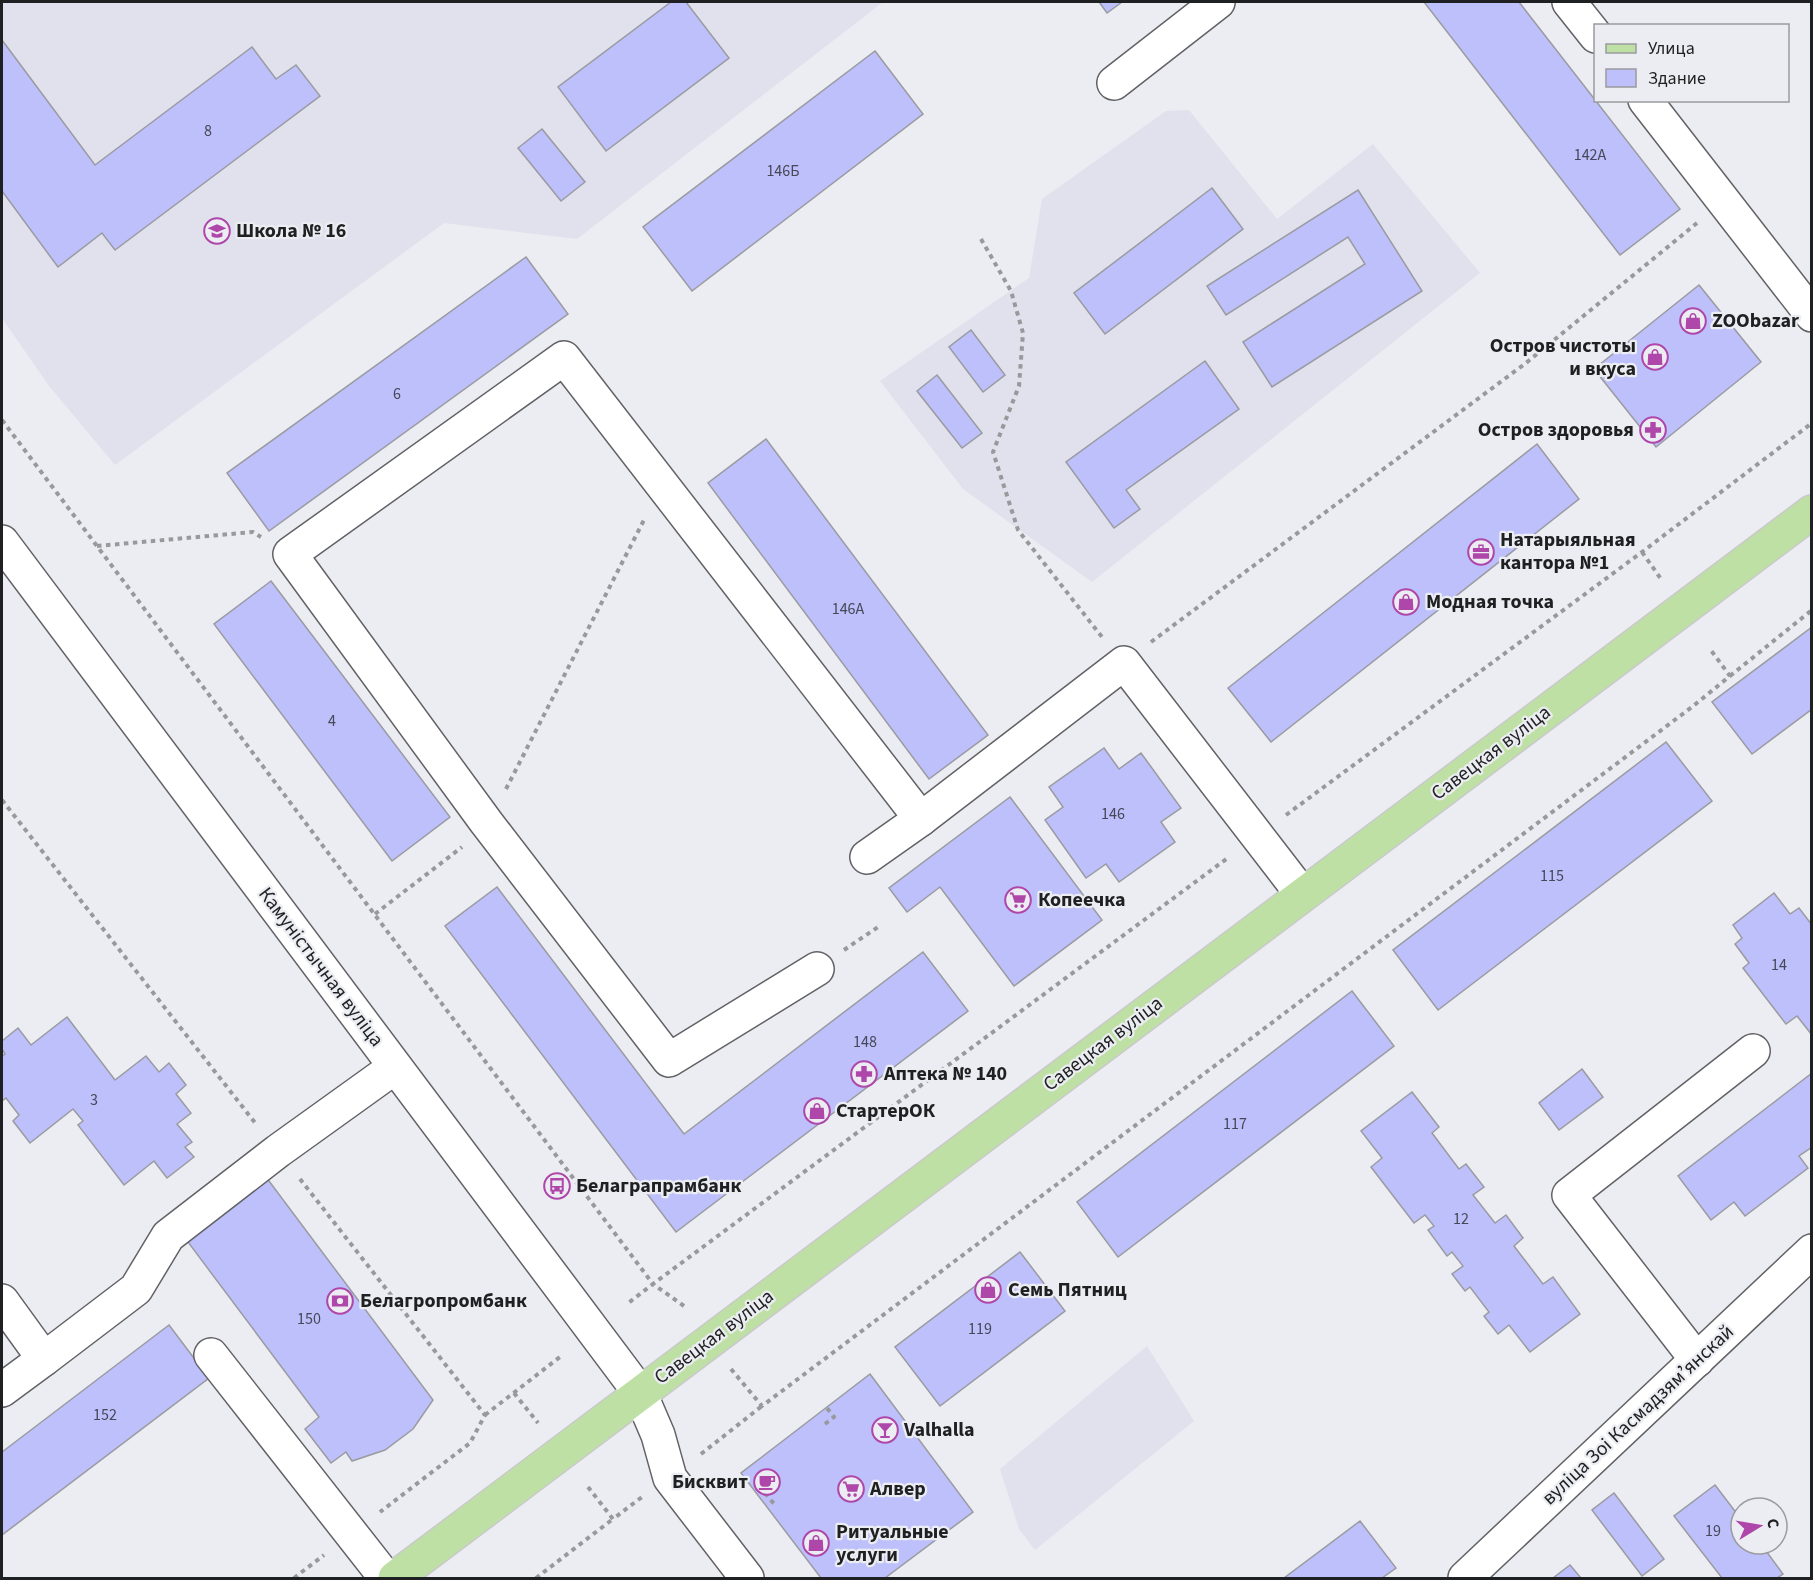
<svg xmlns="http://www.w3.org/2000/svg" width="1813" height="1580" viewBox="0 0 1813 1580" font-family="'Source Sans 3',sans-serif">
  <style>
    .built { fill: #e0e1ed }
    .building { fill: #bdc0fb; stroke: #9a9ba0; stroke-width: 1.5 }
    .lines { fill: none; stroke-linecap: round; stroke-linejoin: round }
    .minor-casing { stroke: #626266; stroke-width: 36 }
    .major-casing { stroke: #c9c9ca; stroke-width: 36 }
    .path { stroke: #98999c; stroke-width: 4; stroke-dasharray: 4.5 4.5; stroke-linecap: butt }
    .minor { stroke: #fff; stroke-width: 33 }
    .major { stroke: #bfe0a5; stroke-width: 33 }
    .labels { text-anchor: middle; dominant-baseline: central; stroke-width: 4.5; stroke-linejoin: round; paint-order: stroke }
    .number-label { font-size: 16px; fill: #464858 }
    .poi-label { font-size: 20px; font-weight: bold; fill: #1f2021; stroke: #ecedf2; text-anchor: start }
    .street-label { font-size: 20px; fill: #1f2021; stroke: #ecedf2 }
  </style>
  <rect width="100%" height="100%" fill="#ecedf2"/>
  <!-- built -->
  <g class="built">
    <polygon points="2,2 883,2 577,239 444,223 115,465 49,386 2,318"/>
    <polygon points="1189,110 1277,219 1373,144 1480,273 1092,582 963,489 880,381 1029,278 1042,199 1166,111"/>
    <polygon points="1147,1346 1194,1421 1035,1550 1019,1529 1000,1469"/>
  </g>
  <!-- building -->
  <g class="building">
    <polygon points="671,2 686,2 729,58 606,151 558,87"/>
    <polygon points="1099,2 1122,2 1107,13"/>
    <polygon points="1424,2 1519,2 1680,209 1620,255"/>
    <polygon points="2,40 95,165 252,47 276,79 296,65 320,96 115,250 102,233 58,267 2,191"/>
    <polygon points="875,51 923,114 692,291 643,227"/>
    <polygon points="542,129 585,182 561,201 518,148"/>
    <polygon points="1212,188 1243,229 1105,334 1074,293"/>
    <polygon points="1358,190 1422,291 1272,387 1243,342 1365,264 1348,237 1226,315 1207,286"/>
    <polygon points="526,257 568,314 269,531 227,473"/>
    <polygon points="1699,285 1761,362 1656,447 1594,369"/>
    <polygon points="971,330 1005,375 983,392 949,347"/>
    <polygon points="1205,361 1239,409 1126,490 1140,509 1114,528 1066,462"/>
    <polygon points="937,375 982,433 962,448 917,391"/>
    <polygon points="766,439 988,735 929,779 708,483"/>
    <polygon points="1537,444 1579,499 1271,742 1228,688"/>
    <polygon points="271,581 450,817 392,861 214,624"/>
    <polygon points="1812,627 1812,709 1752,754 1712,702"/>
    <polygon points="1666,742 1712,801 1438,1010 1393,950"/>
    <polygon points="1104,748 1119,769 1141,753 1181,808 1161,822 1175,842 1119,882 1106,864 1086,878 1045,820 1063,807 1049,787"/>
    <polygon points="1010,797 1102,920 1014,986 940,887 907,912 889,888"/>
    <polygon points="497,887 684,1134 923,952 968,1011 676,1232 445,926"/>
    <polygon points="1774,893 1790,914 1799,908 1812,925 1812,1035 1797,1016 1786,1024 1743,968 1749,963 1735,944 1742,938 1733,925"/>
    <polygon points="1352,991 1394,1046 1118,1257 1077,1202"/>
    <polygon points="67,1017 115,1080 146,1056 159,1072 169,1063 186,1085 176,1094 191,1113 177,1124 192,1142 185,1147 194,1157 167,1178 154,1161 124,1185 78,1125 83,1121 73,1109 30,1143 13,1121 19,1115 6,1098 2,1101 2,1056 5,1054 2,1049 2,1041 18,1028 31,1045"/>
    <polygon points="1582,1069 1603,1097 1559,1130 1539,1103"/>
    <polygon points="1812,1073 1812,1147 1799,1156 1808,1168 1745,1216 1734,1202 1711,1220 1678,1176"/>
    <polygon points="1412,1092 1439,1127 1432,1133 1459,1169 1466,1164 1484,1187 1473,1195 1495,1223 1506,1215 1523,1238 1514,1246 1543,1284 1553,1277 1580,1314 1530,1352 1509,1325 1498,1334 1484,1316 1489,1312 1470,1287 1465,1291 1452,1274 1463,1266 1452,1252 1447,1256 1428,1230 1434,1226 1425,1215 1414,1223 1371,1167 1382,1158 1361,1131"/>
    <polygon points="266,1177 433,1400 413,1429 385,1450 352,1461 346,1452 331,1463 305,1429 319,1417 185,1238"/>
    <polygon points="1020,1252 1065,1311 940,1406 895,1347"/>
    <polygon points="169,1325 209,1378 2,1535 2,1452"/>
    <polygon points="870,1374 973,1512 885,1578 821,1578 741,1473"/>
    <polygon points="1715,1485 1741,1519 1741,1544 1761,1544 1783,1574 1777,1578 1722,1578 1674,1516"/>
    <polygon points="1614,1493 1664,1559 1642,1576 1592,1510"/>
    <polygon points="1360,1521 1396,1568 1382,1578 1284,1578"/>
    <polygon points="1570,1565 1581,1578 1553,1578"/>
  </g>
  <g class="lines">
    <!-- minor casing -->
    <g class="minor-casing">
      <g id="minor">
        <polyline points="1569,2 1596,36"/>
        <polyline points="1114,83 1218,2"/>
        <polyline points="1645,100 1812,315"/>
        <polyline points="2,542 640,1393 658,1435 670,1478 747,1578"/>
        <polyline points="867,857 921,819 1124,663 1302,894"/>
        <polyline points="817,969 669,1060 486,822 290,554 564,358 921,819"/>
        <polyline points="2,1301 44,1359 136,1289 168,1236 278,1151 395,1067"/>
        <polyline points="211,1355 386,1578"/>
        <polyline points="1697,1360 1569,1195 1753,1051"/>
        <polyline points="2,1390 44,1359"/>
        <polyline points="1465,1578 1812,1251"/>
      </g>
    </g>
    <!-- major casing -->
    <g class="major-casing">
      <polyline id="major" points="395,1578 1812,512"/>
    </g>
    <!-- path -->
    <g class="path">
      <polyline points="981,239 1011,291 1023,333 1019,386 993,452 1018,530 1102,637"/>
      <polyline points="2,420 653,1284 627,1304"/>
      <polyline points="97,546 253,532 261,537"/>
      <polyline points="1642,552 1661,579"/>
      <polyline points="1151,642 1526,363 1697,223"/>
      <polyline points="1730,676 1812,610"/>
      <polyline points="506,789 645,518"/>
      <polyline points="2,800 256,1124"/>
      <polyline points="1286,815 1642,552 1812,423"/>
      <polyline points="375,914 462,847"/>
      <polyline points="844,950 878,927"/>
      <polyline points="300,1179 485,1415 470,1443 380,1512"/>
      <polyline points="684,1306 653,1284 1229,857"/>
      <polyline points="731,1369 762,1406 1692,707 1730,676 1710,649"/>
      <polyline points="514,1393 538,1423"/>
      <polyline points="485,1415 560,1357"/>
      <polyline points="825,1424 834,1417 826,1407"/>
      <polyline points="701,1454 762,1406"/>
      <polyline points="588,1487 613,1519 642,1497"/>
      <polyline points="765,1493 775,1505"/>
      <polyline points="294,1578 324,1555"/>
      <polyline points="536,1578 613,1519"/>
    </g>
    <!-- minor -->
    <use href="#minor" class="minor"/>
    <!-- major -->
    <use href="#major" class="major"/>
  </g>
  <!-- icons -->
  <defs>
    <g id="school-ring" transform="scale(1.35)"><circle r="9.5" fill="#ecedf2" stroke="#af47aa" stroke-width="1.5"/><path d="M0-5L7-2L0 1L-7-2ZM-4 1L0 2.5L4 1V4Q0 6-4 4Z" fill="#af47aa"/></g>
    <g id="shop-ring" transform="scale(1.35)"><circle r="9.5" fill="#ecedf2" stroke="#af47aa" stroke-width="1.5"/><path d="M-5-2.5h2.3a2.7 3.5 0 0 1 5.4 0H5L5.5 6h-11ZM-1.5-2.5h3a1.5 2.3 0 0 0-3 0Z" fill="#af47aa"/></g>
    <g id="pharmacy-ring" transform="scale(1.35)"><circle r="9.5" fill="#ecedf2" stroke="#af47aa" stroke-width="1.5"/><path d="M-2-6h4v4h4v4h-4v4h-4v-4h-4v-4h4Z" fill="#af47aa"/></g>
    <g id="office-ring" transform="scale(1.35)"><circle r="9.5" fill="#ecedf2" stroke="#af47aa" stroke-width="1.5"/><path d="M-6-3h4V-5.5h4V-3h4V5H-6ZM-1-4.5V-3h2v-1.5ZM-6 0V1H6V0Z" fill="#af47aa"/></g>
    <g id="supermarket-ring" transform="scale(1.35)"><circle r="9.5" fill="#ecedf2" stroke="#af47aa" stroke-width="1.5"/><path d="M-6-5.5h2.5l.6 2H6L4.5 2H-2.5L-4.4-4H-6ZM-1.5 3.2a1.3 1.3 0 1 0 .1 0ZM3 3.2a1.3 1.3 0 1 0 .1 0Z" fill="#af47aa"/></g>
    <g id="bus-ring" transform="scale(1.35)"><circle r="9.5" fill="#ecedf2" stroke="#af47aa" stroke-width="1.5"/><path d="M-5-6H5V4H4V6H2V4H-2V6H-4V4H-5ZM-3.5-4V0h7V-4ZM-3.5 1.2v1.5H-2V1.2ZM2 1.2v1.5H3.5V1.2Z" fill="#af47aa"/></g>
    <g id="bank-ring" transform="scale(1.35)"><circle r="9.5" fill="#ecedf2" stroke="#af47aa" stroke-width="1.5"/><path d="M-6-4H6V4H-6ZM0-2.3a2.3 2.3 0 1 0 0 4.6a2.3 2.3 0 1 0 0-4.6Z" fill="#af47aa"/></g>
    <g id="bar-ring" transform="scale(1.35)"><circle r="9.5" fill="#ecedf2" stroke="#af47aa" stroke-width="1.5"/><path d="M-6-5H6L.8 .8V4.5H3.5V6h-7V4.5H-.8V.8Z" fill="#af47aa"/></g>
    <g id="cafe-ring" transform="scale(1.35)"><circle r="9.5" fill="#ecedf2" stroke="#af47aa" stroke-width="1.5"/><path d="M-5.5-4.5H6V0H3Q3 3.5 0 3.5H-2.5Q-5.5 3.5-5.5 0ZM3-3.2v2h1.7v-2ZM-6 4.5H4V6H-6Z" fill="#af47aa"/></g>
  </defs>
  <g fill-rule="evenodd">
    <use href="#school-ring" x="217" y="231"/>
    <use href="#shop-ring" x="1693" y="321"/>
    <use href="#shop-ring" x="1655" y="357"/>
    <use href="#pharmacy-ring" x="1653" y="430"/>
    <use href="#office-ring" x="1481" y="552"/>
    <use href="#shop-ring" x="1406" y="602"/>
    <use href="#supermarket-ring" x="1018" y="900"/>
    <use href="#pharmacy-ring" x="864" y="1074"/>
    <use href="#shop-ring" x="817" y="1111"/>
    <use href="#bus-ring" x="557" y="1186"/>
    <use href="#shop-ring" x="988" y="1290"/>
    <use href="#bank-ring" x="340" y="1301"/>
    <use href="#bar-ring" x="885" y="1430"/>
    <use href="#cafe-ring" x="767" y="1482"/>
    <use href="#supermarket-ring" x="851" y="1489"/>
    <use href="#shop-ring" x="816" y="1543"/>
  </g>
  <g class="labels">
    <!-- number labels -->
    <g class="number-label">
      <text x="208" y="131">8</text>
      <text x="1590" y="155">142А</text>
      <text x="783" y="171">146Б</text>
      <text x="397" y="394">6</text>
      <text x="848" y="609">146А</text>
      <text x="332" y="721">4</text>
      <text x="1113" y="814">146</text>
      <text x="1552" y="876">115</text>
      <text x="1779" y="965">14</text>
      <text x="865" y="1042">148</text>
      <text x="94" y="1100">3</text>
      <text x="1235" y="1124">117</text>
      <text x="1461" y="1219">12</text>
      <text x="309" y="1319">150</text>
      <text x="980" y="1329">119</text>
      <text x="105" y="1415">152</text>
      <text x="1713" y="1531">19</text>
    </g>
    <!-- poi labels -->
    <g class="poi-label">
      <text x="236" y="231">Школа № 16</text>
      <text x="1712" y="321">ZOObazar</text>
      <text x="1636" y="346" text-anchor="end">Остров чистоты<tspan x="1636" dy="23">и вкуса</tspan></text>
      <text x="1634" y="430" text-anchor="end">Остров здоровья</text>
      <text x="1500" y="540">Натарыяльная<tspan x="1500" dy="23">кантора №1</tspan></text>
      <text x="1426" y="602">Модная точка</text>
      <text x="1038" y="900">Копеечка</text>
      <text x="884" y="1074">Аптека № 140</text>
      <text x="836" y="1111">СтартерОК</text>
      <text x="576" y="1186">Белаграпрамбанк</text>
      <text x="1008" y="1290">Семь Пятниц</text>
      <text x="360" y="1301">Белагропромбанк</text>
      <text x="904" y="1430">Valhalla</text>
      <text x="748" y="1482" text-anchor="end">Бисквит</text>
      <text x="870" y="1489">Алвер</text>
      <text x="836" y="1532">Ритуальные<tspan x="836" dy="23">услуги</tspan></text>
    </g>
    <!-- street labels -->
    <g class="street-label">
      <text transform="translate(1491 753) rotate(-37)">Савецкая вуліца</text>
      <text transform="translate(321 967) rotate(53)">Камуністычная вуліца</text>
      <text transform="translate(1103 1044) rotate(-37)">Савецкая вуліца</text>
      <text transform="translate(714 1337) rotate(-37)">Савецкая вуліца</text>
      <text transform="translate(1638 1415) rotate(-43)">вуліца Зоі Касмадзямʼянскай</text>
    </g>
  </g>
  <!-- border -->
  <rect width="1813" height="1580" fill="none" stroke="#1f2021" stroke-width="6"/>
  <!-- legend -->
  <rect x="1594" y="24" width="195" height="78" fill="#ecedf2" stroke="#9a9b9e" stroke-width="1.5"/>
  <rect x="1606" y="44" width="30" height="9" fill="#bfe0a5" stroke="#9a9b9e" stroke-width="1.5"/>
  <text x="1648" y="54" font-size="18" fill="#1f2021">Улица</text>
  <rect x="1606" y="69" width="30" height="18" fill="#bdc0fb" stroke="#9a9b9e" stroke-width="1.5"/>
  <text x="1648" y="84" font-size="18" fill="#1f2021">Здание</text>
  <!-- north arrow -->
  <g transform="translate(1759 1526) rotate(79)"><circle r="28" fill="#ecedf2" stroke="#9a9b9e" stroke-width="1.5"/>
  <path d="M0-4.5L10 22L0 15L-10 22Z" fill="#af47aa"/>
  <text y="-9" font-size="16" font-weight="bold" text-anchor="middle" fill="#1f2021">С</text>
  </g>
</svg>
